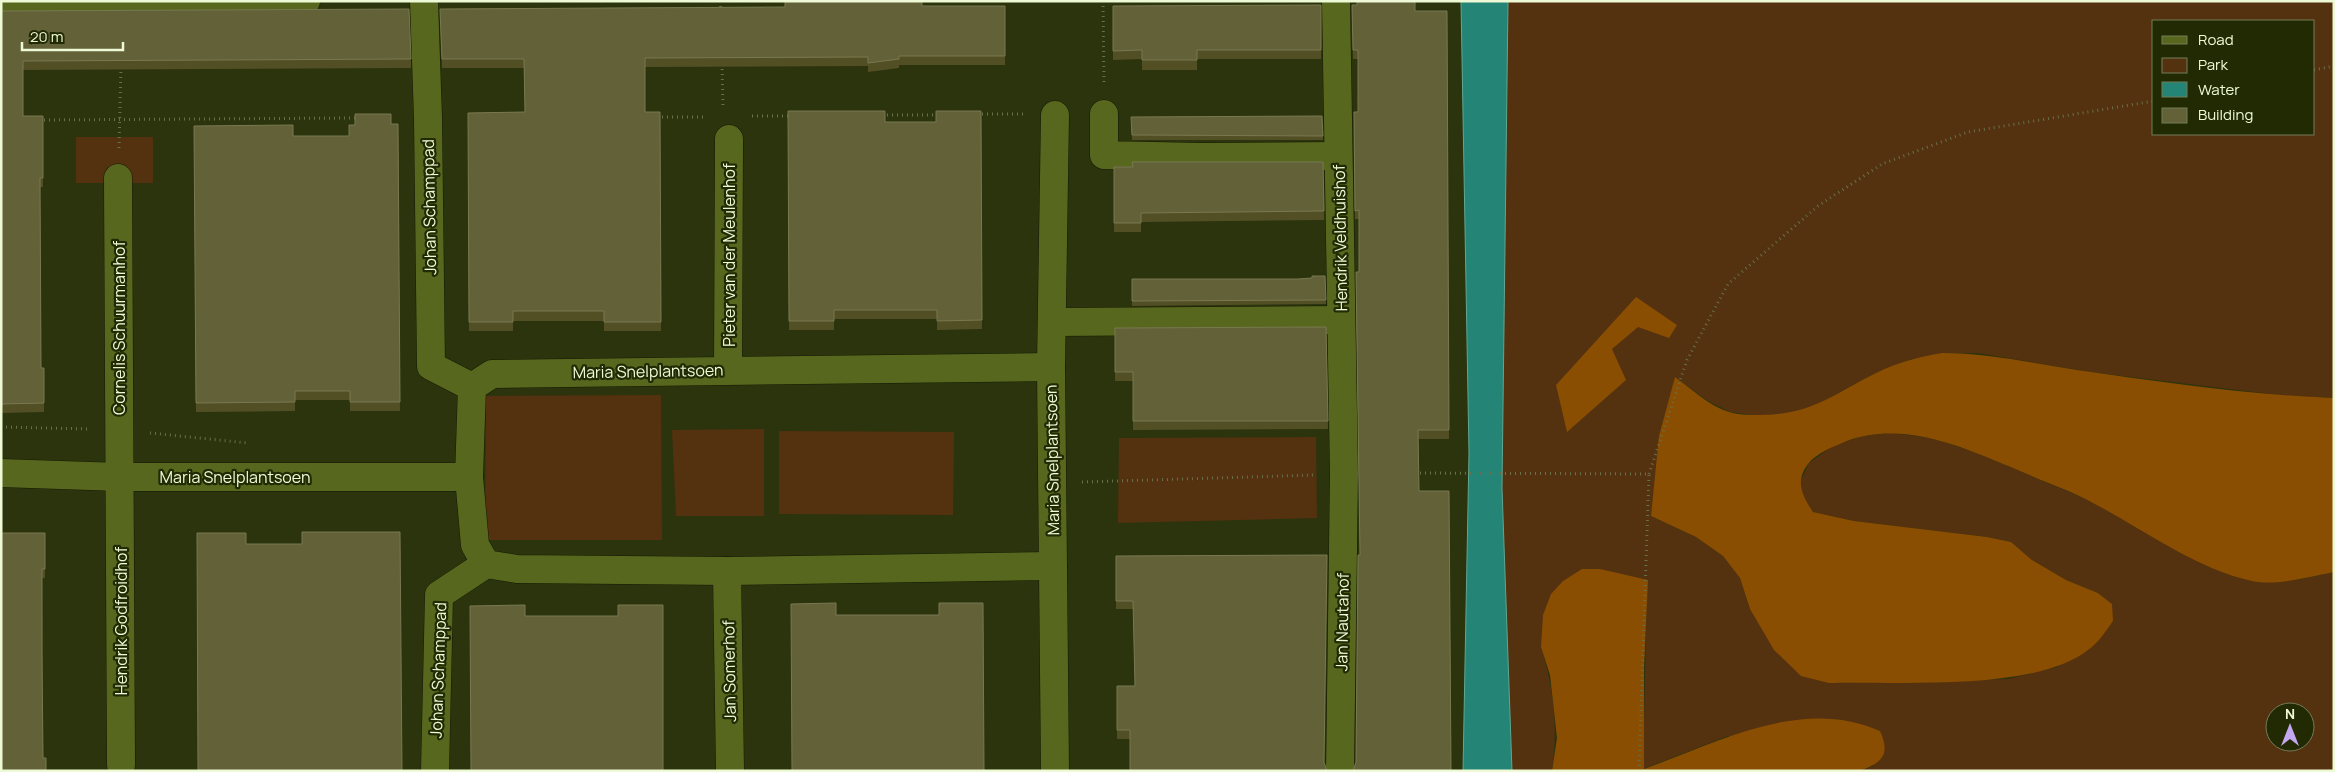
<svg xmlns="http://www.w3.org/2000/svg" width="2335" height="772" viewBox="0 0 2335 772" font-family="Manrope,sans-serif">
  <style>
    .green { fill: #54310f; fill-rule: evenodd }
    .forest { fill: #8a4e02 }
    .water { fill: #248476; stroke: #61a792 }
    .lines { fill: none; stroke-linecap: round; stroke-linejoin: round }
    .street-casing { stroke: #151a04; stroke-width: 29 }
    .path { stroke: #66704a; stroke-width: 3; stroke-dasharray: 1 4; stroke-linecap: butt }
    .street { stroke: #57681e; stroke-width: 28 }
    .wall { fill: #534f25 }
    .building { fill: #636138; stroke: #797951 }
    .labels { text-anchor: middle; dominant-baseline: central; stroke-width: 4.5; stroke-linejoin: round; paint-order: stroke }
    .street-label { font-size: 16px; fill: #eefad5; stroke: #212a03 }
  </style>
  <rect width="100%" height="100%" fill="#2b340d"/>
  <!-- green -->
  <g class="green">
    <path d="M1508 1H2334V398L2287 396 2090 372 1978 353H1942L1876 373 1847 390 1812 407 1783 415H1752L1730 412 1708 401 1675 377 1651 516 1696 537 1723 556 1740 578 1750 609 1829 683 2008 679 2057 667 2112 604 2098 593 2066 580 2032 560 2011 542 1987 537 1854 521 1813 512 1802 497 1801 480 1809 463 1833 446 1862 436 1891 433 1932 438 1977 453 2091 501 2220 571 2297 580 2334 572V771H1859L1874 766 1728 736 1643 769 1647 580 1582 569 1541 647C1554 689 1558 727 1552 771H1512L1502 488ZM2154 21H2314V134H2154ZM2275 712H2305V742H2275Z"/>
    <rect x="76" y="137" width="77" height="46"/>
    <polygon points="661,395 662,540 485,540 486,396"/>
    <polygon points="764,429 764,516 676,516 672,430"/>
    <polygon points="779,431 954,432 953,515 779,514"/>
    <polygon points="1316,437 1317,518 1118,523 1119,438"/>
  </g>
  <!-- forest -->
  <g class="forest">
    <polygon points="1636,297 1677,325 1669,338 1638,327 1612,349 1626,380 1567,432 1556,385"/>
    <path d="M1942 353C1988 353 2032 363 2077 370 2162 382 2248 395 2334 398V572C2311 577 2274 586 2252 581 2196 569 2143 529 2093 503 2072 491 2049 484 2027 474 1971 451 1908 419 1847 441 1835 446 1816 453 1808 464 1795 481 1802 496 1813 512L1854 521 1987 537 2011 542 2032 560 2066 580 2098 593 2112 604 2113 621C2106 631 2098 643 2088 650 2035 692 1897 681 1829 683L1801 676 1774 650 1750 609 1740 578 1723 556 1696 537 1651 516 1659 436 1675 377C1692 389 1709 406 1729 412 1738 415 1751 415 1760 415 1811 415 1834 394 1876 373 1898 362 1919 357 1942 353Z"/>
    <path d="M1582 569H1600L1648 580 1644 667V769C1717 743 1801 696 1880 731 1891 755 1882 763 1859 771H1552L1557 738 1550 675 1541 647 1543 615 1551 594 1563 581Z"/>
  </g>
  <!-- water -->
  <polygon class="water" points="1461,1 1508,1 1502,488 1512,771 1463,771 1469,453"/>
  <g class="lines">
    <!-- street casing -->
    <g class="street-casing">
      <g id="street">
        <polyline points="424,1 428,118 431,366 472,387"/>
        <polyline points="1336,1 1344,474 1340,771"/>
        <polyline points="1,2 306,1"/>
        <polyline points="1104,114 1104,155 1202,157 1338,156"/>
        <polyline points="1055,115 1051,367 1055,771"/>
        <polyline points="118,178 121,765"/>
        <polyline points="1053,322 1341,320"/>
        <polyline points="1051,367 492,374 472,387 469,477 475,545 486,564 517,569 727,571 1053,566"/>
        <polyline points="728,370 729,139"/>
        <polyline points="1,473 120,477 469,477"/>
        <polyline points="727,571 730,771"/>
        <polyline points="435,771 439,595 486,564"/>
      </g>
    </g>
    <!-- path -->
    <g class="path">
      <polyline points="720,1 721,11"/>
      <polyline points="1103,1 1104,84"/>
      <polyline points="722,64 723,108"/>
      <polyline points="2314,70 2334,66"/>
      <polyline points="977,114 1023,114"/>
      <polyline points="882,115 941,115"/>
      <polyline points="752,116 791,116"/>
      <polyline points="657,117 706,117"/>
      <polyline points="39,120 358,118"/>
      <polyline points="119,148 121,67"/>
      <polyline points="1,427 89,429"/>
      <polyline points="150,433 248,443"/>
      <polyline points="1415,473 1649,474 1639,771"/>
      <polyline points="1649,474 1687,360 1728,284 1818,206 1882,164 1968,132 2154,101"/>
      <polyline points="1082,482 1314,475"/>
    </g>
    <!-- street -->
    <use href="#street" class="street"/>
  </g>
  <!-- wall -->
  <g class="wall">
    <polygon points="1357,1 1415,1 1415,11 1447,11 1449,439 1418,439 1419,491 1449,491 1451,771 1353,771 1356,762 1358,555 1360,555 1356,281 1356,272 1359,272 1359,219 1355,219 1354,121 1354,112 1358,112 1358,59 1353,59 1352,14 1352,5 1357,5"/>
    <polygon points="1321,5 1321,59 1197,59 1197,70 1142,70 1142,59 1113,60 1113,6"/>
    <polygon points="922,6 1005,6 1005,65 899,65 899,68 868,72 868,66 645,67 645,112 660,112 661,331 604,331 604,321 513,321 513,331 469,331 468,113 525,112 524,68 442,68 440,18"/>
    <polygon points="1,11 411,59 411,68 23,70 23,116 43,116 43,187 40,187 41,368 44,368 44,412 1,413"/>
    <polygon points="788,111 885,122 936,122 981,111 982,329 937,330 937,319 834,319 834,330 789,330"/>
    <polygon points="1322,116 1323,140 1132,140 1131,117"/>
    <polygon points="391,124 398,124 400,411 350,411 350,400 295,400 295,411 196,412 194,126 293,136 349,136"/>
    <polygon points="1323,162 1324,220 1141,222 1141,232 1114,232 1114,167"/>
    <polygon points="1325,276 1326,304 1132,306 1132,279 1298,279 1312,278"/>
    <polygon points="1326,327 1328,429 1133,430 1133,381 1115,381 1115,328"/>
    <polygon points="45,533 45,578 42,578 43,758 1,771"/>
    <polygon points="1327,555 1130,739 1117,739 1117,686 1135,686 1133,609 1116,609 1116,556"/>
  </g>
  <!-- building -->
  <g class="building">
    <polygon points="785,1 922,1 922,6 1005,6 1005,56 899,56 899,59 868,63 868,57 645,58 645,112 660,112 661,322 604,322 604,311 513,311 513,322 469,322 468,113 525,112 524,59 442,59 440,9 785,7"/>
    <polygon points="1357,1 1415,1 1415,11 1447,11 1449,430 1418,430 1419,491 1449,491 1451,771 1353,771 1356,762 1358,555 1360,555 1356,272 1359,272 1359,210 1355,211 1354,112 1358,112 1358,50 1353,50 1352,5 1357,5"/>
    <polygon points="1321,5 1321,50 1197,50 1197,60 1142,60 1142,50 1113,51 1113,6"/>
    <polygon points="409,9 411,59 23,61 23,116 43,116 43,178 40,178 41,368 44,368 44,403 1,404 1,11"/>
    <polygon points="788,111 885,111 885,122 936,122 936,111 981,111 982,320 937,321 937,310 834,310 834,321 789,321"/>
    <polygon points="355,114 391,114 391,124 398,124 400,402 350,402 350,391 295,391 295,402 196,403 194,126 293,125 293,136 349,136 349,125 355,125"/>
    <polygon points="1322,116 1323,136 1132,135 1131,117"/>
    <polygon points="1132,162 1323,162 1324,211 1141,213 1141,223 1114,223 1114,167 1133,167"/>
    <polygon points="1312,276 1325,276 1326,300 1132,301 1132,279 1298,279 1312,278"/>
    <polygon points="1326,327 1328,421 1133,421 1133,372 1115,372 1115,328"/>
    <polygon points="302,532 400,532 402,771 198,771 197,533 246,533 246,544 302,544"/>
    <polygon points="1,533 45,533 45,569 42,569 42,655 43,758 46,758 46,771 1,771"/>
    <polygon points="1327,555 1324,762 1327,771 1130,771 1130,730 1117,730 1117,686 1135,686 1133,601 1116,601 1116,556"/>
    <polygon points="836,603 836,615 939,615 939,603 983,603 984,771 792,771 791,604"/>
    <polygon points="525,605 525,616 618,616 618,605 663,605 663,771 471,771 470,606"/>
  </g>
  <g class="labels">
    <!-- street labels -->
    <g class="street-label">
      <text transform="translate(429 207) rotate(-91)">Johan Schamppad</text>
      <text transform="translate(1340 238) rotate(-91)">Hendrik Veldhuishof</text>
      <text transform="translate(729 255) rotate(-90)">Pieter van der Meulenhof</text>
      <text transform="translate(119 328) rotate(-90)">Cornelis Schuurmanhof</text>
      <text transform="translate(648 371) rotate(-1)">Maria Snelplantsoen</text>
      <text transform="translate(1052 460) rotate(-91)">Maria Snelplantsoen</text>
      <text x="235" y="477">Maria Snelplantsoen</text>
      <text transform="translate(121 621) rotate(-90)">Hendrik Godfroidhof</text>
      <text transform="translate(1342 622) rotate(-89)">Jan Nautahof</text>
      <text transform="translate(438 670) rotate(-88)">Johan Schamppad</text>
      <text transform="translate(729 671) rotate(-91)">Jan Somerhof</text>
    </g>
  </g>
  <!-- border -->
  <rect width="2335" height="772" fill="none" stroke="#eefad5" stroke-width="5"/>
  <!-- legend -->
  <rect x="2152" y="20" width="162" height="115" fill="#212a03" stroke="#737d57"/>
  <rect x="2162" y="36" width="25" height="8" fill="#57681e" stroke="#737d57"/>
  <text x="2198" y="45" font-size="15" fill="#eefad5">Road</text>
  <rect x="2162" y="58" width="25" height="15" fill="#54310f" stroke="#737d57"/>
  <text x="2198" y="70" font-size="15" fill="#eefad5">Park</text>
  <rect x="2162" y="82" width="25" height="15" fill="#248476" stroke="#737d57"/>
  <text x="2198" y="95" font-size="15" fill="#eefad5">Water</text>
  <rect x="2162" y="108" width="25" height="15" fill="#636138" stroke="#737d57"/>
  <text x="2198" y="120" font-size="15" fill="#eefad5">Building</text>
  <!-- north arrow -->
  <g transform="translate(2290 727)"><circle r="24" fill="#212a03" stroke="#737d57"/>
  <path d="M0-4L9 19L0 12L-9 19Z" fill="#c4a7f1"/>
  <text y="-8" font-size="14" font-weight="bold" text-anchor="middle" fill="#eefad5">N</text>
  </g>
  <!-- scale -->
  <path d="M22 42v8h101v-8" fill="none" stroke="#eefad5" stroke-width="2.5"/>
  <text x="30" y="42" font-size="15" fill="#eefad5" stroke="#212a03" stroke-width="4" paint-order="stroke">20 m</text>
</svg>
